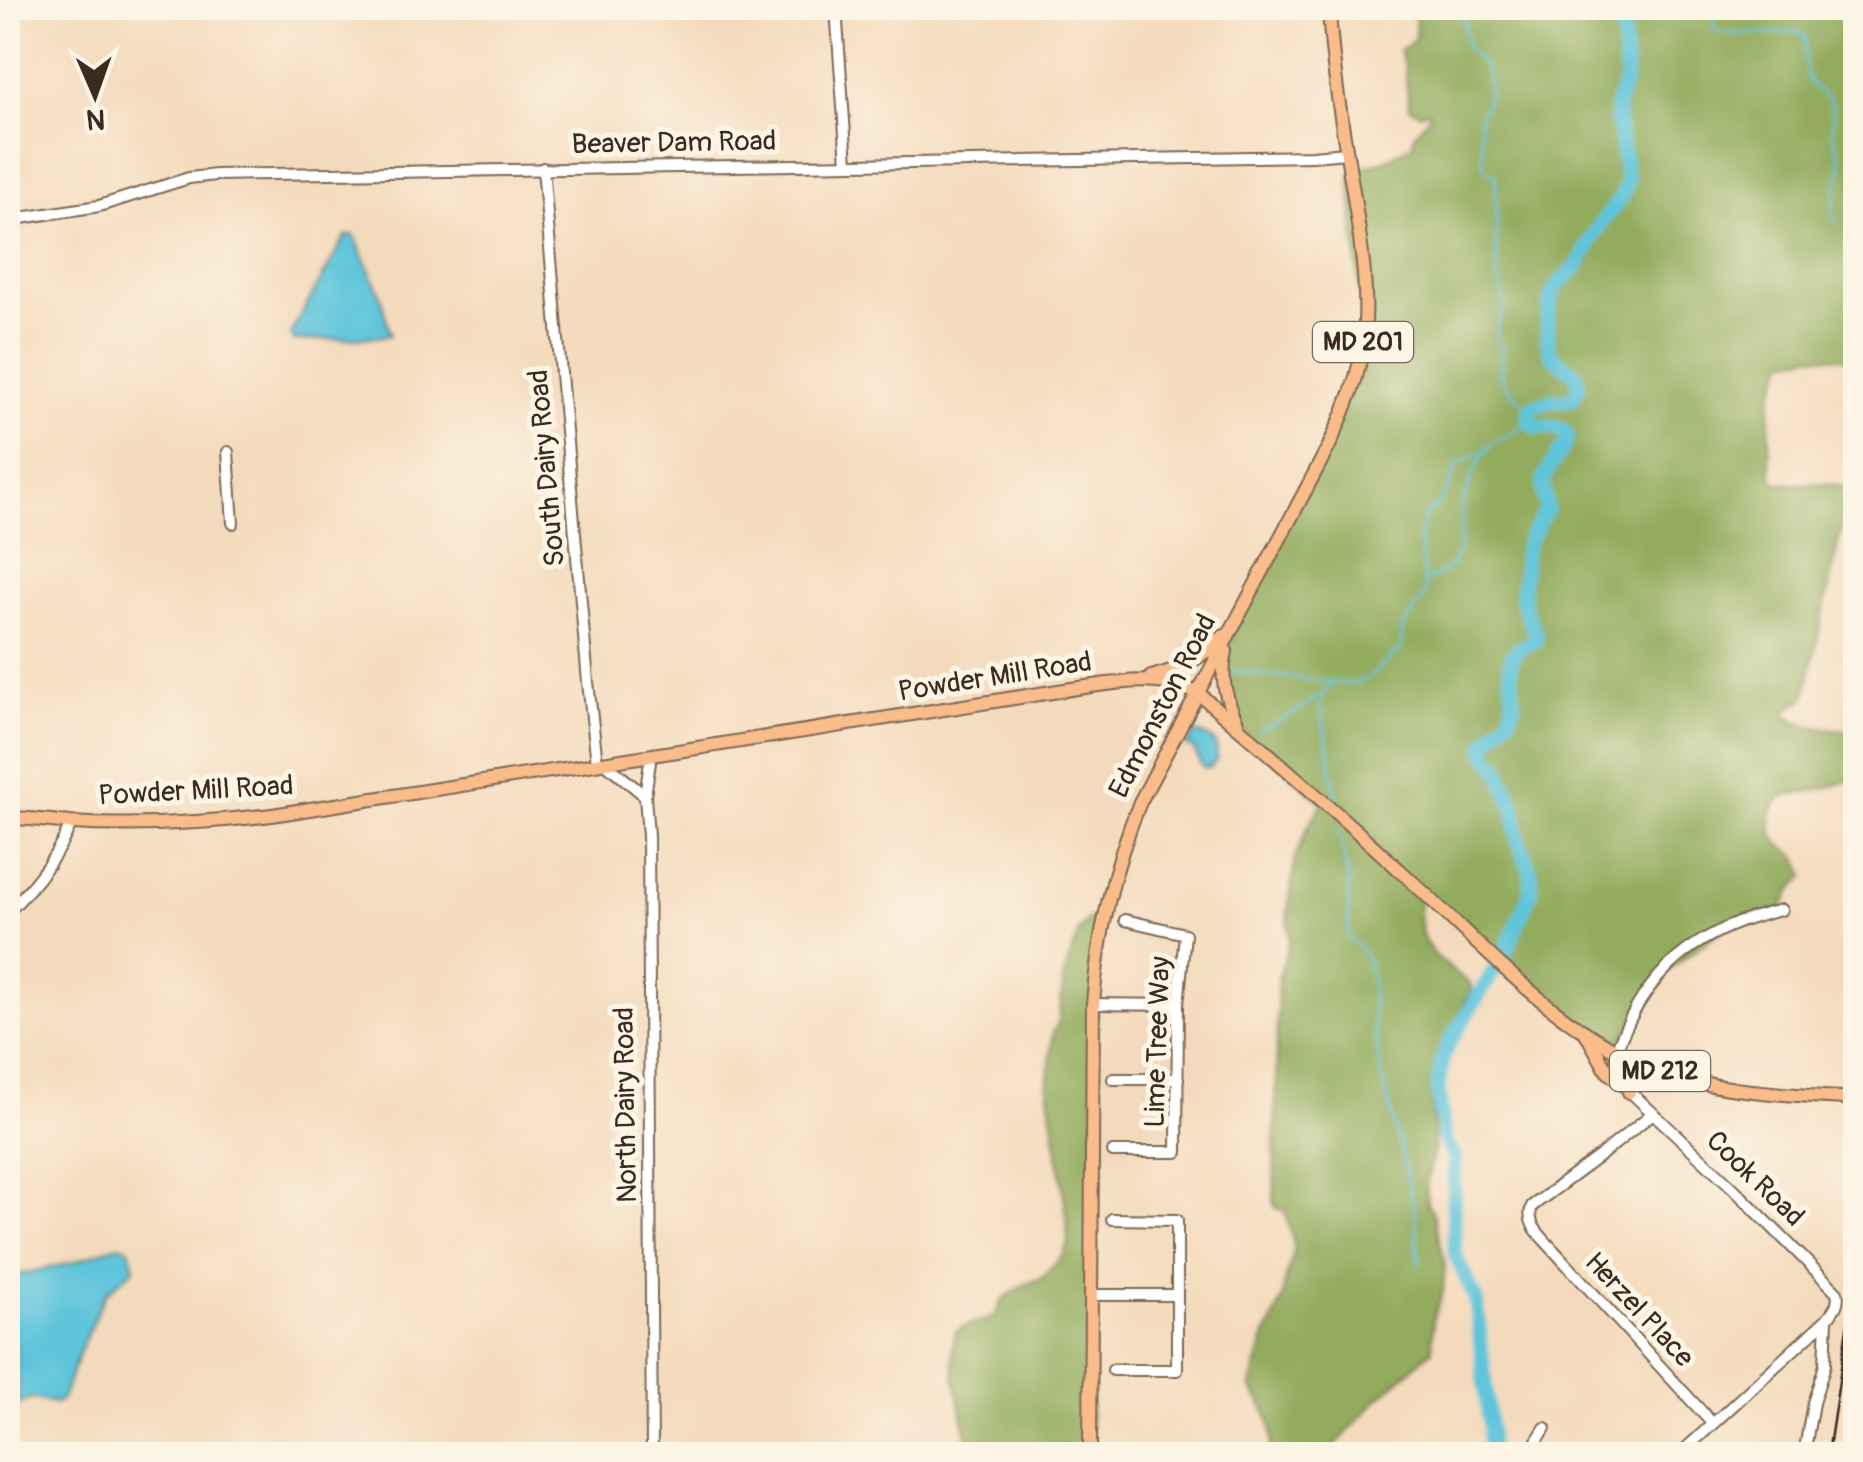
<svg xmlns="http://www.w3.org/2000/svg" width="1863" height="1462" viewBox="0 0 1863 1462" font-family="Pangolin,sans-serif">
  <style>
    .forest { fill: #92ab5d; stroke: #666a3e; stroke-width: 2.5 }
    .water { fill: #5ec5db; stroke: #4c787c; stroke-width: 2.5 }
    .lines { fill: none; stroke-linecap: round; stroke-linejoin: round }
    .stream { stroke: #5ec5db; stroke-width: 2.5 }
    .river { stroke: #5ec5db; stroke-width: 15 }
    .minor-casing { stroke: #7c6855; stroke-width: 14 }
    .major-casing { stroke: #7c6855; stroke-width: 16 }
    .minor { stroke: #fff; stroke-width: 10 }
    .major { stroke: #f9bc8a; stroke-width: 12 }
    .rail { stroke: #3b2a1e; stroke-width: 2.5 }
    .labels { text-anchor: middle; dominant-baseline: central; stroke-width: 10; stroke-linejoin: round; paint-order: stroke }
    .shield { fill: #fcf5e5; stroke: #75675a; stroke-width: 2.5 }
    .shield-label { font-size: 25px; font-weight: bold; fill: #3b2a1e }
    .street-label { font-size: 28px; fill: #3b2a1e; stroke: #fcf5e5 }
  </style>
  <rect width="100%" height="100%" fill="#fcf5e5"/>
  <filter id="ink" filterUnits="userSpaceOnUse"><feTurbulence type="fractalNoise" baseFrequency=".01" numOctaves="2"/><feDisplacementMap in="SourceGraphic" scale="20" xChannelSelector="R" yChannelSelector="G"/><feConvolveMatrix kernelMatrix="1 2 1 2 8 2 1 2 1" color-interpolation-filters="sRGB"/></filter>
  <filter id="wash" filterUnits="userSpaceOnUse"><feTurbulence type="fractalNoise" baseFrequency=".0048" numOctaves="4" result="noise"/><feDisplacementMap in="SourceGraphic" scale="40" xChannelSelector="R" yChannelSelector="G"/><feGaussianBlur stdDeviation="2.25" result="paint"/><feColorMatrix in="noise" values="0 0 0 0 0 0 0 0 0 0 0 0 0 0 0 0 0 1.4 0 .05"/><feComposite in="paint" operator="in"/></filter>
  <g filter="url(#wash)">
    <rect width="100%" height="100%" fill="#f4dabc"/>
    <!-- forest -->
    <g class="forest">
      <path d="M1416 8H1855V359L1810 355 1785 361C1781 371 1776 382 1773 392 1768 412 1767 463 1774 482 1796 488 1833 477 1849 492L1805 698 1788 709 1786 715C1803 730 1834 728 1855 731V778C1843 783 1830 787 1816 790 1806 792 1794 792 1784 796 1769 803 1768 826 1776 839 1787 856 1797 846 1805 876L1793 888 1781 910 1727 926 1660 976 1616 1050 1586 1033 1421 891C1412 945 1433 955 1470 984L1471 990 1437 1058 1432 1092 1434 1150 1426 1183 1427 1204 1433 1213 1445 1263 1443 1291 1433 1319 1432 1350 1374 1403 1327 1454H1268C1279 1429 1265 1408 1251 1387L1252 1382 1264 1341 1283 1298 1284 1285 1295 1248 1285 1211 1277 1208 1274 1205 1278 980 1290 939 1288 914 1295 858 1309 825 1323 803 1240 729 1224 692 1230 631 1329 446 1364 338 1350 173 1386 160 1413 144 1414 135 1430 114 1428 110 1419 113 1409 107 1405 67 1399 50 1409 45 1415 38Z"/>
      <path d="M1105 912 1097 955 1090 1454H970C968 1433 942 1341 958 1330 968 1323 984 1322 995 1316L1003 1299 1024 1285 1042 1278 1064 1255 1068 1241 1067 1215 1048 1087 1053 1033 1059 1021 1064 976 1079 931 1088 920Z"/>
    </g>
    <!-- water -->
    <g class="water">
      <polygon points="354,235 380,294 390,335 376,337 294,341 291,333 346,236"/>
      <polygon points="1195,733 1208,737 1216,744 1217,759 1209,768 1203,768 1193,748 1186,746"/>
      <polygon points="118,1245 129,1248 134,1268 105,1294 82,1345 62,1399 56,1403 29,1398 19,1405 16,1345 8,1338 8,1277 71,1263"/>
    </g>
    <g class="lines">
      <!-- stream -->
      <g class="stream">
        <polyline points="1457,8 1464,20 1466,46 1484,65 1488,75 1488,98 1479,119 1484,168 1496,175 1497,272 1505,305 1497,328 1496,336 1502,351 1500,376 1511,392 1531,410"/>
        <path d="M1714 8V25L1716 31 1735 34 1800 32 1806 38C1804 55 1802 78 1817 90 1824 95 1830 97 1832 107 1833 115 1832 123 1833 131 1834 144 1842 155 1841 169 1838 191 1830 200 1835 223"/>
        <path d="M1426 581C1470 560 1456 547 1463 507 1467 485 1474 465 1489 448"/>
        <path d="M1229 671 1347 684 1366 679 1399 651 1402 642V629L1422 600 1425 591 1419 534 1425 515C1444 504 1450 486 1456 466L1529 422"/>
        <polyline points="1331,685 1322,695 1320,703 1338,803"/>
        <polyline points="1260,731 1291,715 1319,696"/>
        <path d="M1339 830 1348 877 1349 936 1350 940C1360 947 1365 951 1368 963 1375 987 1371 1014 1375 1039 1385 1098 1404 1154 1415 1212 1418 1229 1416 1247 1420 1265"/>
        <polyline points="1489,1442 1505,1454"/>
      </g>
      <!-- river -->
      <path class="river" d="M1489 1454 1490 1431 1476 1300 1455 1254 1453 1205 1455 1158 1444 1140 1438 1088 1442 1060 1449 1043 1505 953 1531 892V872L1518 839 1515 810 1498 766 1486 753 1485 746 1490 738 1509 717 1514 706 1510 663 1513 655 1518 649 1535 641 1536 634 1524 608 1522 595 1525 552 1528 541 1547 508C1545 498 1541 487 1545 477 1554 453 1594 425 1536 427L1529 422V414L1534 406 1550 401 1572 399C1594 368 1555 368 1550 351 1546 336 1548 310 1552 296 1556 281 1569 278 1577 266 1586 254 1591 238 1600 225 1611 207 1623 203 1627 179L1617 120V104L1626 78 1622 14 1626 8"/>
    </g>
  </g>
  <g filter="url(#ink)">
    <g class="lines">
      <!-- minor casing -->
      <g class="minor-casing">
        <g id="minor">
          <polyline points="836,8 847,163"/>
          <polyline points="543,168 588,682 597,763"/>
          <polyline points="8,220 99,206 189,178 216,175 1312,156 1347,153"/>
          <polyline points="228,452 233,523"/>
          <polyline points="651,755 645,796 648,836 652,1454"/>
          <polyline points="604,762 645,796"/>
          <path d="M8 912C33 887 58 857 71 823"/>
          <polyline points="1093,1004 1178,1005"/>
          <polyline points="1113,1079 1178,1079"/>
          <path d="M1653 1113 1601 1155 1532 1206C1526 1221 1537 1232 1547 1243L1712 1423"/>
          <polyline points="1113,1152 1177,1152 1178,1005 1185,934 1125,920"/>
          <polyline points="1112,1219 1177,1220 1177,1370 1113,1370"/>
          <polyline points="1091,1295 1177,1295"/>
          <polyline points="1538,1454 1535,1444 1545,1428"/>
          <path d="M1680 1454 1827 1319C1834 1310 1840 1303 1837 1292L1732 1187 1623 1085C1612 1068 1615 1051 1623 1034 1654 962 1707 927 1781 910"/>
          <polyline points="1804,1454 1813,1403 1825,1365 1827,1319"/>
        </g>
      </g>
      <!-- major casing -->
      <g class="major-casing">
        <g id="major">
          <path d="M1226 651C1220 678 1225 697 1237 722"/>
          <path d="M1151 677C1183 669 1200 658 1224 636"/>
          <path d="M8 818C28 818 49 821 70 823 137 827 205 823 272 815L1071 689C1115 683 1156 673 1198 693 1273 757 1348 822 1420 889 1480 945 1535 1004 1606 1045 1619 1052 1632 1061 1646 1066 1713 1093 1785 1094 1856 1099"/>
          <polyline points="1587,1035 1607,1071 1623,1085"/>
          <polyline points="1629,1092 1632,1074 1645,1066"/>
          <path d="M1090 1454 1093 1004C1098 933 1113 868 1140 802L1329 446C1345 411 1360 375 1364 337 1369 288 1360 239 1353 191 1343 130 1332 69 1329 8"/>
        </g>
      </g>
      <!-- minor -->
      <use href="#minor" class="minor"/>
      <!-- major -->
      <use href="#major" class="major"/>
      <!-- rail -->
      <polyline class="rail" points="1828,1454 1856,1268"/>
    </g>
  </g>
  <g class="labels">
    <!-- shield labels -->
    <g class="shield">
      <rect x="1313" y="322" width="100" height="40" rx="8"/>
      <rect x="1610" y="1051" width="100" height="40" rx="8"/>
    </g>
    <g class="shield-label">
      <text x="1363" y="342">MD 201</text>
      <text x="1660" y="1071">MD 212</text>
    </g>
    <!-- street labels -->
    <g class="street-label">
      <text transform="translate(674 143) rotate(-1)">Beaver Dam Road</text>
      <text transform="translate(547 468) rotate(-95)">South Dairy Road</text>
      <text transform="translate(995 677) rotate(-9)">Powder Mill Road</text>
      <text transform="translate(1163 706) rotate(-63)">Edmonston Road</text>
      <text transform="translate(196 791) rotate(-3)">Powder Mill Road</text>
      <text transform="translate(1158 1042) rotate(-88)">Lime Tree Way</text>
      <text transform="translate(626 1105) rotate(-91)">North Dairy Road</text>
      <text transform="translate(1755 1179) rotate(44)">Cook Road</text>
      <text transform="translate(1639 1310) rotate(47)">Herzel Place</text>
    </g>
  </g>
  <!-- margin -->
  <rect width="1863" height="1462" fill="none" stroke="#fcf5e5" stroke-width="40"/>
  <!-- north arrow -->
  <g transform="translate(95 95) rotate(178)" stroke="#fcf5e5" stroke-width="8" paint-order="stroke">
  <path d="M0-8L18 38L0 25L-18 38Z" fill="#3b2a1e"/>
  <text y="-15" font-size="28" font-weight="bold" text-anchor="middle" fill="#3b2a1e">N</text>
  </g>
</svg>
